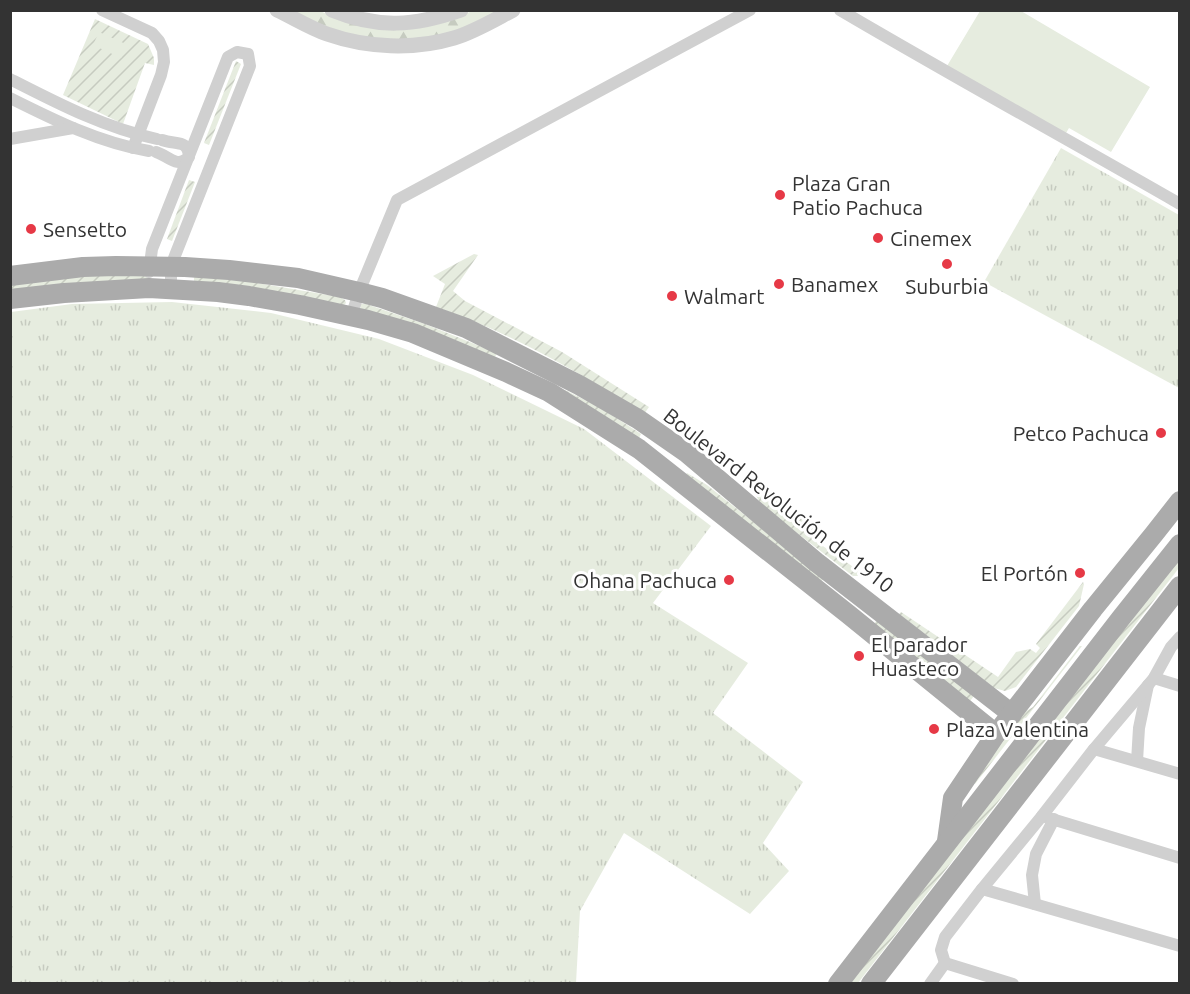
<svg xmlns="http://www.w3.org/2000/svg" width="1190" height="994" viewBox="0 0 1190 994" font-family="Ubuntu,sans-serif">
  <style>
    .grass { fill: url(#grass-tufts) }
    .forest { fill: url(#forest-firs) }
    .garden { fill: url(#garden-furrows) }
    .pitch { fill: #e6ecdf }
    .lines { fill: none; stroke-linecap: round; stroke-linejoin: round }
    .minor { stroke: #d0d0d0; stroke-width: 12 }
    .tertiary { stroke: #d0d0d0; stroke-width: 15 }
    .primary { stroke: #ababab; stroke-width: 20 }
    .poi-dot { fill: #e63946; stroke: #fff; stroke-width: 2 }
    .labels { text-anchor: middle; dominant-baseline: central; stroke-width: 6; stroke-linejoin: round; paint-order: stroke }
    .poi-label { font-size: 21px; fill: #333; stroke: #fff; text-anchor: start }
    .street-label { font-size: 21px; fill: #333; stroke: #fff }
  </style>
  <defs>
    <pattern id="grass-tufts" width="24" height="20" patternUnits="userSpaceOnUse" patternTransform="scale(1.5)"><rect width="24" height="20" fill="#e6ecdf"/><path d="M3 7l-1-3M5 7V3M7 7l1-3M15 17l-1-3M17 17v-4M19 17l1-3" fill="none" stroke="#c6cbc0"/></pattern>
    <pattern id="forest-firs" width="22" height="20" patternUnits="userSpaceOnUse" patternTransform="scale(1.5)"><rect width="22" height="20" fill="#e6ecdf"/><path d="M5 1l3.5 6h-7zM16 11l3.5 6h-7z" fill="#c6cbc0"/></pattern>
    <pattern id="garden-furrows" width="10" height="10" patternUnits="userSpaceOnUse" patternTransform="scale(1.5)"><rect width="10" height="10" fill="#e6ecdf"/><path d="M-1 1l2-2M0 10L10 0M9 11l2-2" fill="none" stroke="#c6cbc0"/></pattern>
  </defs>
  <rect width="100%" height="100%" fill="#fff"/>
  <!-- grass -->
  <g class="grass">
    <polygon points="1061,148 1179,215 1179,388 984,282"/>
    <polygon points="172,302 271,313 379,339 473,375 584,429 711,526 653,603 748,663 713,713 803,782 763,843 789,871 750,914 624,833 580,911 576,983 11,983 11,312 72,304"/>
  </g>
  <!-- forest -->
  <polygon class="forest" points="288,11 320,11 334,17 459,16 472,11 500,11 463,28 437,37 415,40 360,38 333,29"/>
  <!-- garden -->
  <g class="garden">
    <polygon points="95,19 148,44 154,58 154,65 145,63 123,124 63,95"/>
    <polygon points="236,61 241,64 209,145 204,143"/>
    <polygon points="189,180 195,182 172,241 167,239"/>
    <path d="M474 254 478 255 453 291 465 301 562 352 649 407 644 414C578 371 511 333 436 307L445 284 433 276Z"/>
    <polygon points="141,275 148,277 148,279 11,290 11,284 83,276"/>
    <polygon points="194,277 239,280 340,297 345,300 346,303 343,306 194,284"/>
    <polygon points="361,304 366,304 425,324 497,353 494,359 363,311 360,307"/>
    <polygon points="565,390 601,408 641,434 638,440 563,393"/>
    <polygon points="687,473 707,485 824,578 822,581 803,571 685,476"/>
    <polygon points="749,478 825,531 817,542 862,573 859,576 853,576 762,506 747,480"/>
    <polygon points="1179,556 1179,568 858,983 849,984"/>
    <polygon points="1083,582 1084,584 1079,606 1016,687 1005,691 994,688 899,614 901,612 998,677 1016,652 1030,649 1036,653 1040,648 1036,644"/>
    <polygon points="877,620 974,696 970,701 873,625"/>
    <polygon points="1080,646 1082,646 975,784 974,783 979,769 1023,713 1033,707"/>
  </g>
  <!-- pitch -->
  <g class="pitch">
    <polygon points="980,11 1021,11 1150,87 1111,152 1069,128 1063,138 944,71"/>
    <polygon points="99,32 128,45 121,58 93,45"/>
  </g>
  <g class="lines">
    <!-- minor -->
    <g class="minor">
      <polyline points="102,10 152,33 159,41 163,50 164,62 161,75 133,148"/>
      <path d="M840 10C952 76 1067 139 1180 204"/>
      <path d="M10 79C57 103 105 128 157 139"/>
      <path d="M10 98C54 120 100 143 149 151"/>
      <polyline points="10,139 73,128"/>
      <path d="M156 152C169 156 176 169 189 157 188 139 176 145 162 140"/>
      <polyline points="149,272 152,249 228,57 237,52 248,54 250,66 176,253 171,266 171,289"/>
      <polyline points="351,317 359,292 397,200 750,10"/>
      <polyline points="1154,678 1180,686"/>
      <polyline points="1094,749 1180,774"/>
      <polyline points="1137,761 1139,728 1148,685"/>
      <polyline points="1042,816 1180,858"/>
      <polyline points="982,889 1180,946"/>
      <polyline points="1035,904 1032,875 1036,854 1054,819"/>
      <polyline points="945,963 941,950 945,937 982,889 1042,816 1094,749 1154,678 1171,647 1180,637"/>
      <polyline points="945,963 1013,984"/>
      <polyline points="930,984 945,963"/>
    </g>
    <!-- tertiary -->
    <g class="tertiary">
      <path d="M277 10C294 18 310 28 327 34 367 48 414 50 454 38 474 32 494 20 513 10"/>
      <path d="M332 10C378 29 415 26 461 10"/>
    </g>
    <!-- primary -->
    <g class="primary">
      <polyline points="10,276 83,267 116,266 185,267 229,270 298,278 359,292 382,298 466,328 579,385 638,419 687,453 816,562 1012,714"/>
      <polyline points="10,299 64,293 149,288 218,292 249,296 300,305 368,320 413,333 506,372 549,392 639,449 848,614 996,734"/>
      <polyline points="947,841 953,798 996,734 1093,609 1154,534 1180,501"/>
      <polyline points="838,984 1121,618 1180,544"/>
      <polyline points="871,984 1180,586"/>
    </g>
  </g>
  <!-- markers -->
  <g class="poi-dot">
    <circle cx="780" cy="195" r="6"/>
    <circle cx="31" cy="229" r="6"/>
    <circle cx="878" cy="238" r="6"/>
    <circle cx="947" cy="264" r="6"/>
    <circle cx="779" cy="284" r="6"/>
    <circle cx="672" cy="296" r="6"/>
    <circle cx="1161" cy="433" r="6"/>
    <circle cx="1080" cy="573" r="6"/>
    <circle cx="729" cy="580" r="6"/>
    <circle cx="859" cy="656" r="6"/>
    <circle cx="934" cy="729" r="6"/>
  </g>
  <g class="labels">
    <!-- poi labels -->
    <g class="poi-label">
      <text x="792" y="183">Plaza Gran<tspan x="792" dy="24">Patio Pachuca</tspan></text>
      <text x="43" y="229">Sensetto</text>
      <text x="890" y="238">Cinemex</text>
      <text x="791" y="284">Banamex</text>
      <text x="947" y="286" text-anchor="middle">Suburbia</text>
      <text x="684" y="296">Walmart</text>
      <text x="1149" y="433" text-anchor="end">Petco Pachuca</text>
      <text x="1068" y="573" text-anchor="end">El Portón</text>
      <text x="717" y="580" text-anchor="end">Ohana Pachuca</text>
      <text x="871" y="644">El parador<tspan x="871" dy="24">Huasteco</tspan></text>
      <text x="946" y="729">Plaza Valentina</text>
    </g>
    <!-- street labels -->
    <g class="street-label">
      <text transform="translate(779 500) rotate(38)">Boulevard Revolución de 1910</text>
    </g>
  </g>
  <!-- border -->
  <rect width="1190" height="994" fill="none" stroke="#333333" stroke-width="24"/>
</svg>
